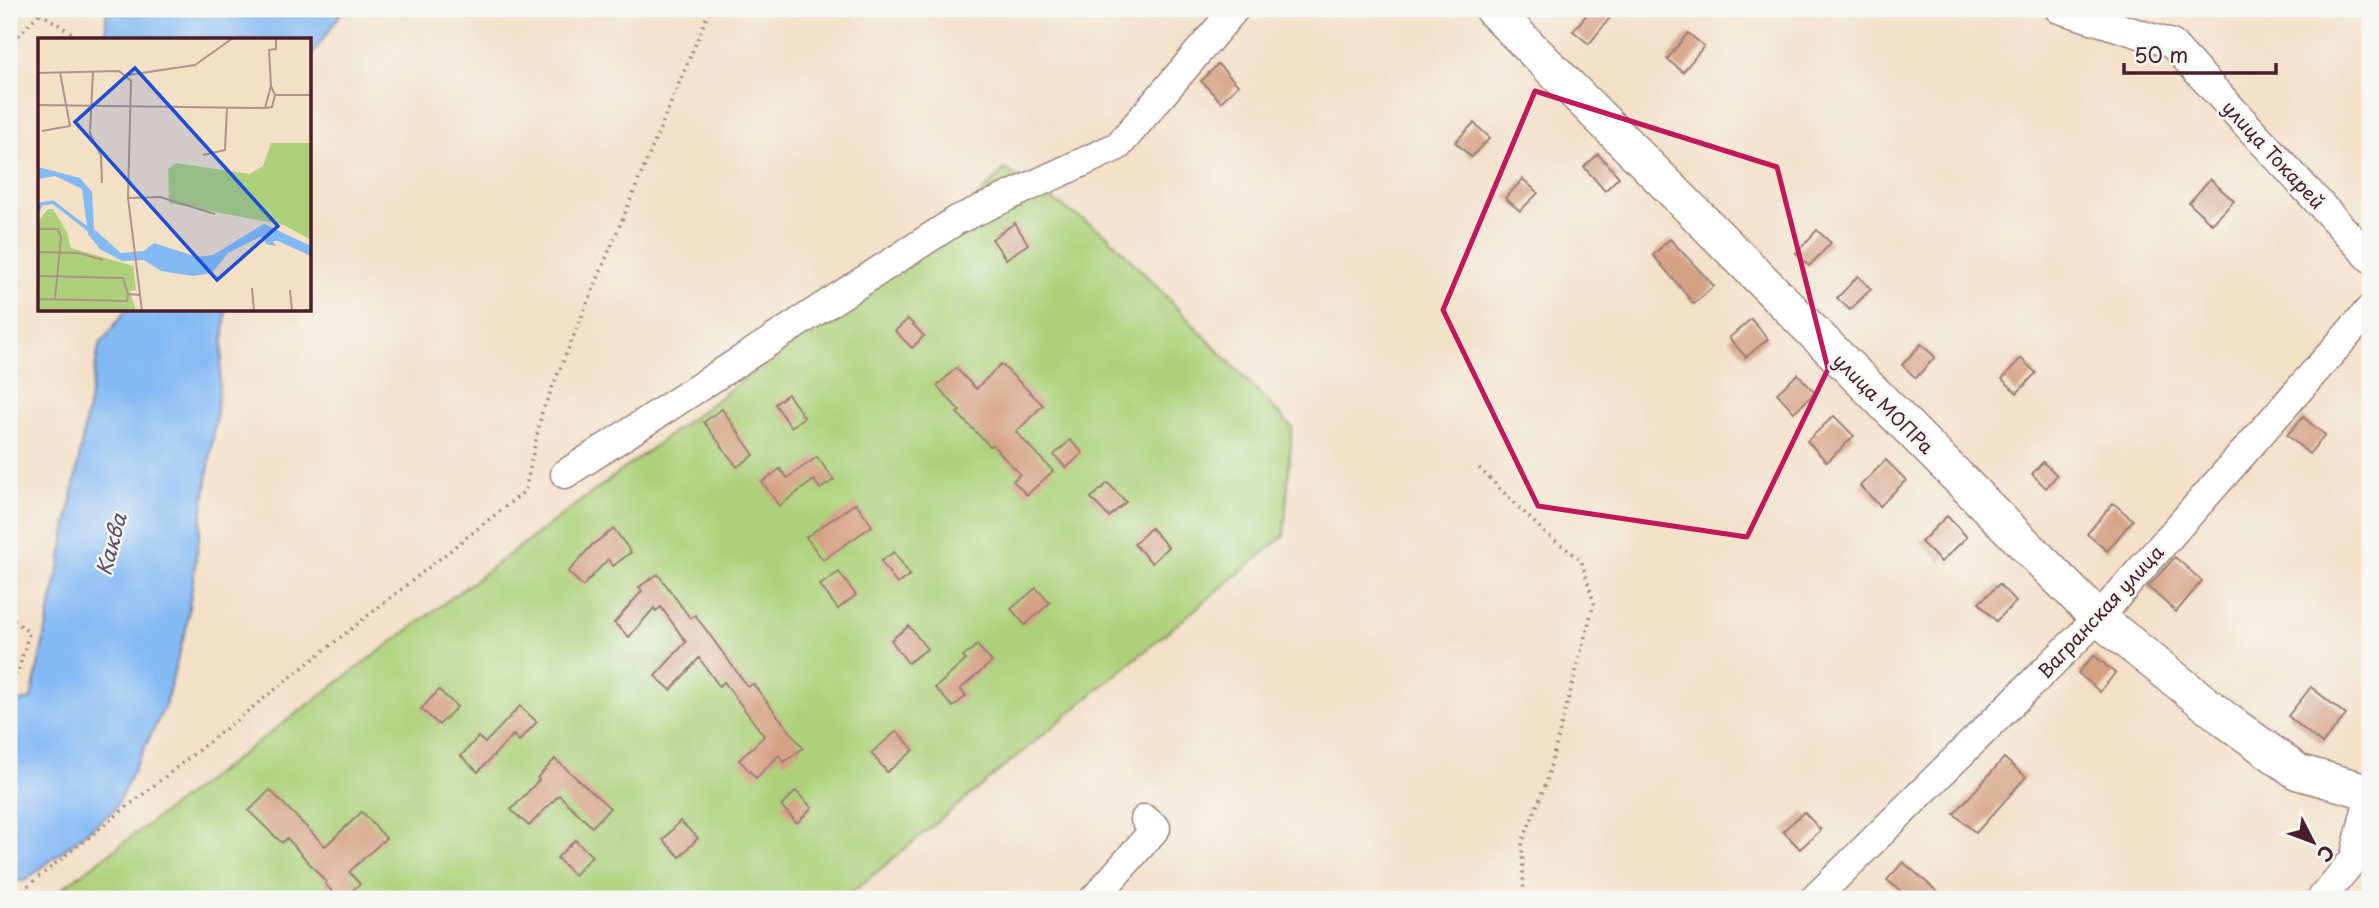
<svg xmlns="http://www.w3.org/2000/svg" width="2379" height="908" viewBox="0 0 2379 908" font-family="'Playpen Sans',sans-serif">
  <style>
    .green { fill: #add17a; stroke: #7c7852; stroke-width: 2 }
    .water { fill: #84baf4; stroke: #676c90; stroke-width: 2 }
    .building { fill: #d5a184 }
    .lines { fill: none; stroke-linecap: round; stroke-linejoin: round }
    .minor-casing { stroke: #9e8079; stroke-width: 31 }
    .major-casing { stroke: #9e8079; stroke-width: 38 }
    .path { stroke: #9e8079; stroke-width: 3.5; stroke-dasharray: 2 5; stroke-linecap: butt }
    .minor { stroke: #fff; stroke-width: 28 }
    .major { stroke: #fff; stroke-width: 35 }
    .marked { fill: none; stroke: #c2185b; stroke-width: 5; stroke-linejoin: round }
    .labels { text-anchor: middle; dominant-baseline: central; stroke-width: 5; stroke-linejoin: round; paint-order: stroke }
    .street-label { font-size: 19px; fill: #4a1f2b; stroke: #f6f6f2 }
    .water-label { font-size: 21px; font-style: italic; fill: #5b4e67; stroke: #f6f6f2 }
    .inset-river { fill: none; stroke: #84baf4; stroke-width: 3.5 }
    .inset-road { fill: none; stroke: #af9389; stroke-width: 2 }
    .view { fill: #1d4ed8; fill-opacity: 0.15; stroke: #1d4ed8; stroke-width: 3.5 }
    .inset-edge { fill: none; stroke: #4a1f2b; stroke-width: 3.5 }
  </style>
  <rect width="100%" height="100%" fill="#f6f6f2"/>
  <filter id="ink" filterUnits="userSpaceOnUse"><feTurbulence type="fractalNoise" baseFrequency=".0143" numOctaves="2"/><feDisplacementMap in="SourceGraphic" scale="14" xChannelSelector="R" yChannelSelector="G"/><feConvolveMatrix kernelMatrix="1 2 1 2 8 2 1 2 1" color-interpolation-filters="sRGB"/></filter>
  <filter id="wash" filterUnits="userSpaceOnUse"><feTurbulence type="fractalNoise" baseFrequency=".00686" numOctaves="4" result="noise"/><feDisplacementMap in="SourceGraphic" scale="28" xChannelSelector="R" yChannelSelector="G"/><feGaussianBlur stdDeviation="1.57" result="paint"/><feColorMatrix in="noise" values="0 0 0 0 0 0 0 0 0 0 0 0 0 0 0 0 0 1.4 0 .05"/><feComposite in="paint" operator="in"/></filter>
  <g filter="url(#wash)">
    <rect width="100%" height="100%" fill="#f3e0c7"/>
    <!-- green -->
    <polygon class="green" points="1005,169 1107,235 1292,427 1284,536 844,899 48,899 957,220"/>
    <!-- water -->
    <g class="water">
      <polygon points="344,9 310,58 310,40 106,40 106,9"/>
      <polygon points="126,310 226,310 217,409 186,629 164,708 114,810 26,880 9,883 9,704 31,699 60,564 99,346"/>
    </g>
    <g id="blocks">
      <!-- building -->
      <g class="building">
        <polygon points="1591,9 1599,9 1610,18 1589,44 1573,31"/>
        <polygon points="1688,33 1704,46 1683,72 1667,59"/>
        <polygon points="1218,64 1238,85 1221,102 1201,81"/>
        <polygon points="1474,123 1490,138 1471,157 1455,142"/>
        <polygon points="1598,154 1619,177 1605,191 1584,167"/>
        <polygon points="1523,179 1538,193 1520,211 1505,198"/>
        <polygon points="2210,179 2234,201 2212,224 2189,203"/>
        <polygon points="1015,223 1028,244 1006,259 992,239"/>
        <polygon points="1817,230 1831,243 1809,266 1796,253"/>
        <polygon points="1670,239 1714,286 1694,304 1653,255"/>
        <polygon points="1858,276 1871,289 1850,310 1837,298"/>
        <polygon points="908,319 924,336 912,348 895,331"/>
        <polygon points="1751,319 1768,339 1746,357 1729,338"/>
        <polygon points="1921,344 1935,357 1916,378 1902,365"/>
        <polygon points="2021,358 2036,373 2017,393 2002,379"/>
        <polygon points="1001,364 1043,405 1016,432 1053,471 1027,495 1013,481 1020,474 992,445 990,446 957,413 960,411 937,386 956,368 976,389"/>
        <polygon points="1798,374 1815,393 1794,412 1777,393"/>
        <polygon points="788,394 804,417 791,427 775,404"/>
        <polygon points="722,409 754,455 737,467 704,422"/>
        <polygon points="1834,416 1854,436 1827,462 1807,441"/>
        <polygon points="2303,417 2325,435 2309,454 2287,435"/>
        <polygon points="1070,440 1083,453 1066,468 1054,455"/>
        <polygon points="817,457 834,480 820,489 814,480 779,506 762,482 780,469 787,478"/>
        <polygon points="1886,460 1906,480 1880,506 1860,486"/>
        <polygon points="2043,462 2057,475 2046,488 2032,474"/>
        <polygon points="1108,483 1126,502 1109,517 1091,498"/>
        <polygon points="856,503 872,526 823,560 806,537"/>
        <polygon points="2113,503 2133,520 2107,551 2087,534"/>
        <polygon points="1947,516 1967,537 1941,562 1921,542"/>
        <polygon points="1151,528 1168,547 1152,563 1134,544"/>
        <polygon points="614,529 631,552 613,566 608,559 583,586 568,572 592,545"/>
        <polygon points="894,552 910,575 897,584 881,561"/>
        <polygon points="2175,557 2202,581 2176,612 2148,587"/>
        <polygon points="839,572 856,595 838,609 820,585"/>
        <polygon points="658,574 690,618 695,615 748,687 753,684 803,748 784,762 779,755 756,778 739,760 764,736 724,682 719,686 699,658 671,690 655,676 686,642 661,607 656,611 654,608 629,637 614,623 642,591 639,587"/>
        <polygon points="1999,584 2016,602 1996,621 1979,603"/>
        <polygon points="1036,588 1050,603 1025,625 1011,609"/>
        <polygon points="909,626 927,649 908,663 891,640"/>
        <polygon points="977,645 992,662 960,689 966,696 953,707 935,688 966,660 963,657"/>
        <polygon points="2094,655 2115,673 2100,692 2078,673"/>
        <polygon points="2311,687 2346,715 2322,744 2288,716"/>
        <polygon points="439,690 457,707 439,725 421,709"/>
        <polygon points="520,706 537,722 519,741 513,735 478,772 461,756 478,737 485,743"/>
        <polygon points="897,731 914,750 887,772 871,753"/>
        <polygon points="2004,758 2026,777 1976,833 1954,814"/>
        <polygon points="555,759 610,808 592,827 559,795 529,826 511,810 539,780 537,778"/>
        <polygon points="270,790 325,846 362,812 386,838 349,872 360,884 343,899 339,899 325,884 326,882 287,838 282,843 249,811"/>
        <polygon points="796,791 812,808 797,823 781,806"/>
        <polygon points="1804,812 1821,830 1800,849 1783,831"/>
        <polygon points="680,821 698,838 680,857 663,840"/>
        <polygon points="575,840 592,856 574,875 557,858"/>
        <polygon points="1903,862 1946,899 1910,899 1887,880"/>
      </g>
    </g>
  </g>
  <g filter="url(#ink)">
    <use href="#blocks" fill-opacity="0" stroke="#9e8079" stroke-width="2"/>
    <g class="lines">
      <!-- minor casing -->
      <g class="minor-casing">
        <g id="minor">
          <polyline points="2059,9 2172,44 2370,258"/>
          <polyline points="565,474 957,220 1118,146 1235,9"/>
          <polyline points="1094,899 1156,828 1145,819"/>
          <polyline points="1814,899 2098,618 2370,309"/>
          <polyline points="2321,899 2354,859 2370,793"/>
        </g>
      </g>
      <!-- major casing -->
      <g class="major-casing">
        <polyline id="major" points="1492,9 2098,618 2226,720 2298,772 2370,792"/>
      </g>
      <!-- path -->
      <g class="path">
        <polyline points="40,13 75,35"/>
        <polyline points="9,46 43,9"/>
        <polyline points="1479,468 1544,532 1581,560 1594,603 1546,783 1522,843 1524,899"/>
        <polyline points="9,615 29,633 17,675"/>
        <polyline points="11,899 525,491 542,412 710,9"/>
      </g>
      <!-- minor -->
      <use href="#minor" class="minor"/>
      <!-- major -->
      <use href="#major" class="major"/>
    </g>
  </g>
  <!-- marked area -->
  <path class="marked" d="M1535 91 1777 167 1828 369 1747 537 1538 506 1443 310Z"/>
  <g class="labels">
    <!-- street labels -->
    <g class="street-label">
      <text transform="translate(2274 154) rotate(47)">улица Токарей</text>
      <text transform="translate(1884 403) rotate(45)">улица МОПРа</text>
      <text transform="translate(2100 611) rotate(-47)">Вагранская улица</text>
    </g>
    <!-- water labels -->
    <g class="water-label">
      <text transform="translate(110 544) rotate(-75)">Каква</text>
    </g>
  </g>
  <!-- overview -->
  <g transform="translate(38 38)">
    <rect width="273" height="273" fill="#f3e0c7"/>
    <path d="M233 105H273V202L246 187 131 165 130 131 138 125 212 136 225 128ZM10 171H15L29 194 33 210 95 228 98 252 92 253 98 273H0V183Z" fill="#add17a"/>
    <path d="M0 129 42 140 54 154 56 191 83 215 106 213 116 205 159 219 175 217 226 186 273 208V218L240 203H235L238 208 228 206 224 198 190 215 174 235 155 238 123 233 106 222 84 223 62 211 50 196 44 151 17 138 0 141Z" fill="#84baf4"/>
    <path class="inset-river" d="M0 173 3 166 15 164 51 192"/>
    <path class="inset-road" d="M55 33 52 95 63 118 64 145M0 35 81 33 93 43 90 160 104 273M90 37 157 27 195 0M237 57H273M0 67 227 70M227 70 233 48 231 12 238 11V1M227 70 234 69 237 57 233 48M4 93 32 88 22 34M165 117 187 112 189 70M91 160 122 159 177 176M0 191H20L23 199 17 261M0 214 41 215 65 222M0 238 85 240 90 256 102 257M214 250 216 273M252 252 254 273M0 261 89 263 90 256"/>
    <path class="view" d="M97 30 240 188 179 242 37 84Z"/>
    <rect width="273" height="273" class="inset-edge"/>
  </g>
  <!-- margin -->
  <rect width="2379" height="908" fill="none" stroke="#f6f6f2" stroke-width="35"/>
  <!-- north arrow -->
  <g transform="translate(2313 842) rotate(132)" stroke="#f6f6f2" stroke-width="5" paint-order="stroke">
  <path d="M0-5L12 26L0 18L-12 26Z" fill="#4a1f2b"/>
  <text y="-10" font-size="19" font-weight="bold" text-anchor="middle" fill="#4a1f2b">С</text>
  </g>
  <!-- scale -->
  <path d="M2124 63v10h152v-10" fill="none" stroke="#4a1f2b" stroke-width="3.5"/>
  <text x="2134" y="63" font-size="21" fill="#4a1f2b" stroke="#f6f6f2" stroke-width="5" paint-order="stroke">50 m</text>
</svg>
